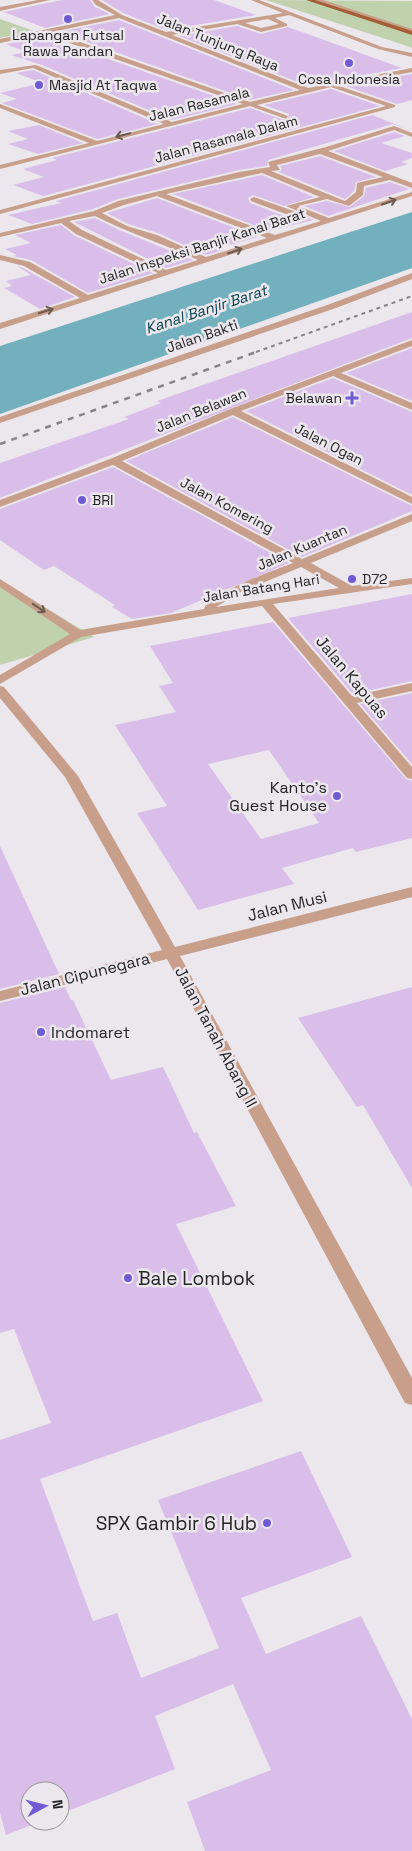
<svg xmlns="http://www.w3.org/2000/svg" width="412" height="1851" viewBox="0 0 412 1851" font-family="'Space Grotesk',sans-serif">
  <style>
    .green { fill: #c0d1ad }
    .water { fill: #72b0bd }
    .building { fill: #d9beea; fill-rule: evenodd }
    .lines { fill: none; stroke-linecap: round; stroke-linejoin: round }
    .minor { fill: #c79f8a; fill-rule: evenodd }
    .major { fill: #a55e37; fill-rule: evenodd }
    .rail-far1 { stroke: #858387; stroke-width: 2; stroke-dasharray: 4 4; stroke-linecap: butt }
    .rail { stroke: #858387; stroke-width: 2.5; stroke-dasharray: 6 6; stroke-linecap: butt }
    .oneway { stroke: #6d5b52 }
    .poi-dot { fill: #715bd5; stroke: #ebe7ed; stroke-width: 2 }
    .labels { text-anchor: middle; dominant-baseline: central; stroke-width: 5; stroke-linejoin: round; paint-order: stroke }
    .far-poi-label { font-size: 14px; fill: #242325; stroke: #ebe7ed; text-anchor: start }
    .far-street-label { font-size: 14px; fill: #242325; stroke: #ebe7ed }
    .far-water-label { font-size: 15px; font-style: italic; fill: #04414a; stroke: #ebe7ed }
    .street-label { font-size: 16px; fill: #242325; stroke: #ebe7ed }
    .poi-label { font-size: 16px; fill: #242325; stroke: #ebe7ed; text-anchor: end }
    .near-poi-label { font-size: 19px; fill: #242325; stroke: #ebe7ed; text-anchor: start }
  </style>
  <rect width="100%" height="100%" fill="#ebe7ed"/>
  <!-- green -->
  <g class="green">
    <polygon points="266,0 412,1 412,48 401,44"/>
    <polygon points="0,19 34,31 0,38"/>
    <polygon points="0,580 94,637 0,665"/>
  </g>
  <!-- water -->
  <polygon class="water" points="412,212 412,268 0,414 0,346"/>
  <!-- building -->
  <g class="building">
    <polygon points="62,0 90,0 95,7 110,14 45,28 4,12"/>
    <polygon points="102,0 214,0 256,15 166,30 123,13"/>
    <polygon points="119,20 294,90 250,100 59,32"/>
    <polygon points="237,26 261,34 288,27 402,68 308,86 179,36"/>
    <polygon points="45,37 237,104 172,120 42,65 11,55 27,52 6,44"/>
    <polygon points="33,70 158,124 97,139 2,103 17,99 0,93 42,83 16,73"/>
    <polygon points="412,74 412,100 397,104 346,86"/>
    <polygon points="331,89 380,106 43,196 13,185 44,177 23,169 57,160 52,158 250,108 287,121 289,114 264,105"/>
    <polygon points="372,115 412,131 393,124 268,160 267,166 239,170 118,199 93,209 32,224 8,215 61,203 56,201"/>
    <polygon points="39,125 83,143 38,154 8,144 28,139 8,131"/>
    <polygon points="394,132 405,136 381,143 412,153 412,158 401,162 408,164 385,171 334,151"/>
    <polygon points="320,156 376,177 356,182 354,191 345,199 279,172 282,170 280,166"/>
    <polygon points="262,175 314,197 284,206 253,195 248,198 250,203 295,220 305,216 313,220 269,231 173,194"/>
    <polygon points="390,182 409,189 328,216 304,206 327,201 350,207 364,196 366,188"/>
    <polygon points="157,198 258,237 215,249 220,251 206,255 158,233 128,224 107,213"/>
    <polygon points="95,218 119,230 193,260 166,268 74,222"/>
    <polygon points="61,225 75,236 153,273 88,293 31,260 13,256 17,255 5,249 31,243 15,235"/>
    <polygon points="17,266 23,268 75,297 40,309 4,288 12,286 6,281 31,275"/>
    <polygon points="412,312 412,338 0,498 0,463 129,419 124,417 161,403 157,401"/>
    <polygon points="412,348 412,401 346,373"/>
    <polygon points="333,378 412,412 412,495 246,411"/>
    <polygon points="233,417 412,506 412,511 302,557 126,461"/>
    <polygon points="113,467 289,563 171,613 132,619 112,607 115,605 54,566 44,570 0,540 0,509"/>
    <polygon points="412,594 412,681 353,694 288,618"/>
    <path d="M273 622 406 779 412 781V838L356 852 353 848 282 868 294 884 198 910 137 813 167 806 115 725 176 712 159 686 173 683 150 646ZM269 750 319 823 261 839 208 764Z"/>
    <polygon points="412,693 412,764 360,704"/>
    <polygon points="0,846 59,974 0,989"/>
    <polygon points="65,987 71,1000 73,1000 111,1080 163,1067 194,1133 197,1132 236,1206 176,1224 263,1401 40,1479 93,1621 117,1613 141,1678 219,1648 158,1500 301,1451 352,1557 241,1598 266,1654 361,1616 412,1719 412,1851 205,1851 187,1802 271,1770 233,1684 155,1716 175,1769 60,1814 60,1791 30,1791 30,1821 42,1821 6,1835 0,1813 0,1440 51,1423 14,1329 0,1333 0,1003"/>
    <polygon points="412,987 412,1188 363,1105 357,1107 298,1018"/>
  </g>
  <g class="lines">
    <!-- minor -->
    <g class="minor">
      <polygon points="38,0 50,0 0,11 0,7"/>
      <path d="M92 0H98L122 15 166 32 283 13 251 0H259L382 47 412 53V57L378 49 289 15 275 18 287 24V26L261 32 237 24 172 35 308 88 412 68V72L339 86 395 105V107L0 214V210L386 106 331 87 257 105 288 116 286 119 250 106 0 169V165L89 143 0 108V104L97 141 164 124 33 68 0 74V70L36 65 172 122 243 104 44 34 0 43V39L115 15 96 5ZM119 18 300 90 250 102 52 32ZM268 19 279 24 261 28 245 23Z"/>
      <polygon points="314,0 323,0 412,29 412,33"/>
      <path d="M394 126 412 133V137L394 130 328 151 412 183V188L390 180 364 186 363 195 349 206 327 199 298 206 329 218 412 192V196L0 329V323L80 298 24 266 0 260V255L30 262 88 295 158 273 76 234 61 223 0 237V233L94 211 118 201 239 172 270 167 268 162 326 147ZM320 154 383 177 357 183 356 192 345 201 271 171 280 170 277 165ZM262 173 320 197 286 206 321 221 275 235 166 194ZM157 196 267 238 206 257 157 235 127 226 102 213 124 205ZM95 216C128 233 164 244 198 260L166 270 82 230 69 221Z"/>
      <polygon points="254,197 302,214 303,216 296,218 251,201 250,199"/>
      <polygon points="412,273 412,279 336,308 0,423 0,417 330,304"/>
      <path d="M412 340V346L341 373 412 403V410L333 376 241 411 412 497V504L233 415 122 461 302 559 412 514V521L311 563 352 586 412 578V584L273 604 352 696 412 683V691L357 703 412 767V779L407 778 262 606 81 637 0 684V675L70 634 0 587V579L80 630 204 609C209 593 275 570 293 563L113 465 0 507V500L110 459 230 409ZM301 567 339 588 216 607 241 592Z"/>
      <polygon points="0,686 4,687 78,776 175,947 412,887 412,897 180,956 412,1378 412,1405 405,1403 167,959 0,1001 0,991 162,950 65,777 0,698"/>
    </g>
    <!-- major -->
    <polygon class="major" points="306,0 315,0 412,31 412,35"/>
    <!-- rail-far1 -->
    <polyline class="rail-far1" points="256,352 412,296"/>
    <!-- rail -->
    <polyline class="rail" points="0,444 259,351"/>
  </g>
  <!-- one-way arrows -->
  <defs><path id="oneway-shaft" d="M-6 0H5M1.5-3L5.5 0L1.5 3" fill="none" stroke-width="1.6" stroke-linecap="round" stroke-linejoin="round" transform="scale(1.25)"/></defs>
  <g class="oneway">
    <use href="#oneway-shaft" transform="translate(123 135) rotate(167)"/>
    <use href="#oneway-shaft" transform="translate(389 202) rotate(-19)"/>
    <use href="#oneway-shaft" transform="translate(235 251) rotate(-19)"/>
    <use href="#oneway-shaft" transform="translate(46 311) rotate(-18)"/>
    <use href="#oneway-shaft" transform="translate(39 608) rotate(34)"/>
  </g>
  <!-- markers -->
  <g class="poi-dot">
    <circle cx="68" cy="19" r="5"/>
    <circle cx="349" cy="63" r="5"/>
    <circle cx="39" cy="85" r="5"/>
    <path d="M349.5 390.5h5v5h5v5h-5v5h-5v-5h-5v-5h5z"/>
    <circle cx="82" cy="500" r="5"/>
    <circle cx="352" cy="579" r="5"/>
    <circle cx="337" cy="796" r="5"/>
    <circle cx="41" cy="1032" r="5"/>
    <circle cx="128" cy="1278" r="5"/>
    <circle cx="267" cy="1523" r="5"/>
  </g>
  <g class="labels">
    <!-- far-poi labels -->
    <g class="far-poi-label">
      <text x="68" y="35" text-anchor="middle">Lapangan Futsal<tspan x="68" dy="16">Rawa Pandan</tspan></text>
      <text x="349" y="79" text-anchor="middle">Cosa Indonesia</text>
      <text x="49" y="85">Masjid At Taqwa</text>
      <text x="342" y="398" text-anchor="end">Belawan</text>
      <text x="92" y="500">BRI</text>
      <text x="362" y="579">D72</text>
    </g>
    <!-- far-street labels -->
    <g class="far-street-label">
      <text transform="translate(218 42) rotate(22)">Jalan Tunjung Raya</text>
      <text transform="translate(199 104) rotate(-14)">Jalan Rasamala</text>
      <text transform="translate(226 139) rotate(-15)">Jalan Rasamala Dalam</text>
      <text transform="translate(202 246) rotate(-18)">Jalan Inspeksi Banjir Kanal Barat</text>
      <text transform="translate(202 336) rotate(-19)">Jalan Bakti</text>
      <text transform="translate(201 410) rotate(-22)">Jalan Belawan</text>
      <text transform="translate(329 444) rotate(27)">Jalan Ogan</text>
      <text transform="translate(227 505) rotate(28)">Jalan Komering</text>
      <text transform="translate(302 547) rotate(-23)">Jalan Kuantan</text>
      <text transform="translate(261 588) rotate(-9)">Jalan Batang Hari</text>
    </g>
    <!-- far-water labels -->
    <g class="far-water-label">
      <text transform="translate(206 309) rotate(-18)">Kanal Banjir Barat</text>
    </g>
    <!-- street labels -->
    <g class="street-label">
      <text transform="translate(352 677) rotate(50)">Jalan Kapuas</text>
      <text transform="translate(287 906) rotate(-14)">Jalan Musi</text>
      <text transform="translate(85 974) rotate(-14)">Jalan Cipunegara</text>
      <text transform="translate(216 1037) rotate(62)">Jalan Tanah Abang II</text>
    </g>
    <!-- poi labels -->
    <g class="poi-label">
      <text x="327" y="787">Kanto’s<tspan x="327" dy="18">Guest House</tspan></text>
      <text x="51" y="1032" text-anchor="start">Indomaret</text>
    </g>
    <!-- near-poi labels -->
    <g class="near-poi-label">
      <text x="138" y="1278">Bale Lombok</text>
      <text x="257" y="1523" text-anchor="end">SPX Gambir 6 Hub</text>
    </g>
  </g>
  <!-- north arrow -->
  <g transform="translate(45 1806) rotate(83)"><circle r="24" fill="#ebe7ed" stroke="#9b999d"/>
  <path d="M0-4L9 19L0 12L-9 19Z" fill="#715bd5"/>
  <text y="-8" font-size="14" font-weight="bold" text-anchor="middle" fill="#242325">N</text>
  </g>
</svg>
